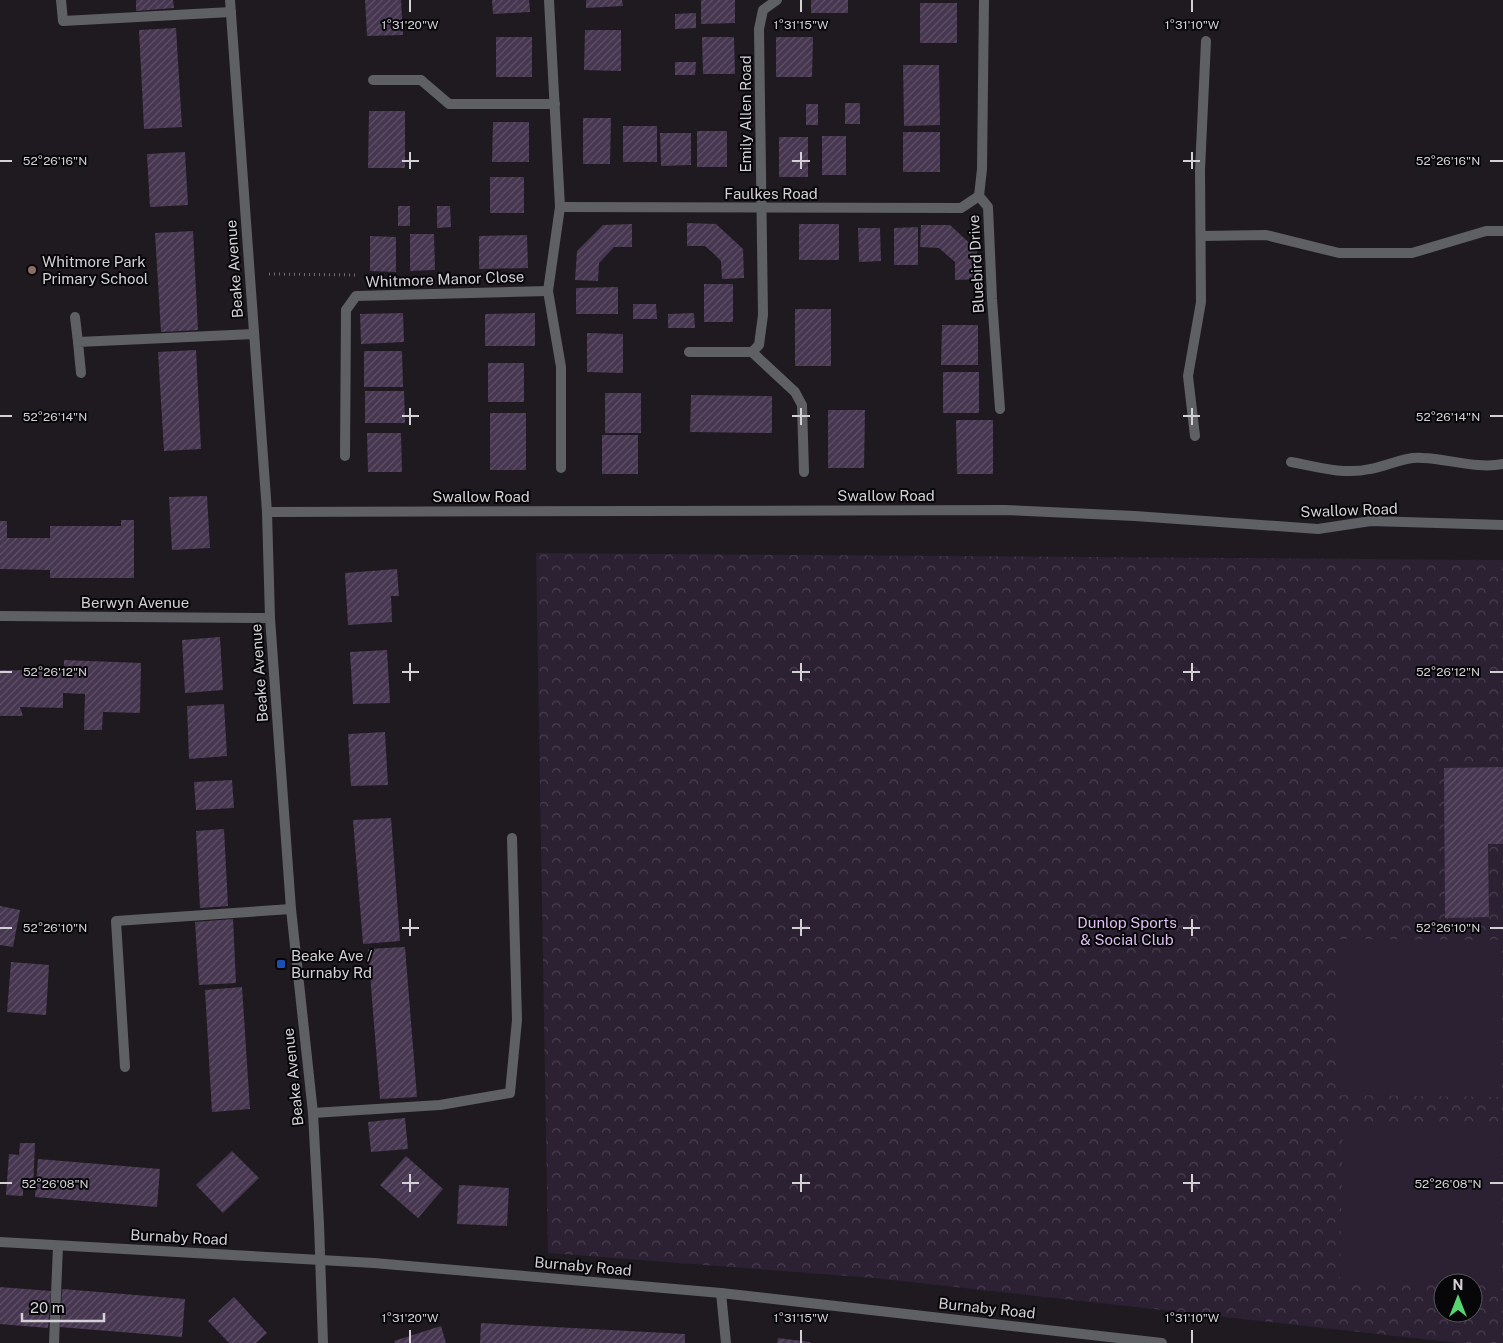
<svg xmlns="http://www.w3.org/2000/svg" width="1503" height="1343" viewBox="0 0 1503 1343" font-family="'Public Sans',sans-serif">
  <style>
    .park { fill: url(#park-crowns); fill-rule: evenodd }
    .garden { fill: #2c2033 }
    .building { fill: url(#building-hatch) }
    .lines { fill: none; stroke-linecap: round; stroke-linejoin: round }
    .path { stroke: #6e6a70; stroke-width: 3; stroke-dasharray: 1 4; stroke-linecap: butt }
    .service { stroke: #5e6063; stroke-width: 10 }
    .minor { stroke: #5e6063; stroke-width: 10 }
    .tertiary { stroke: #5e6063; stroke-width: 10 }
    .ticks { fill: none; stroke: #d4d1d6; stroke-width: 2 }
    .education-dot { fill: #8d6e63; stroke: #070608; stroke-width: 2 }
    .transit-dot { fill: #1a4fb4; stroke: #070608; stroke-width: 2 }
    .labels { text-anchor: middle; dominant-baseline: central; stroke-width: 4; stroke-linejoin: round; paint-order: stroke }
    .street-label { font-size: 15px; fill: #d4d1d6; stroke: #070608 }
    .poi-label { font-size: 15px; fill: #d4d1d6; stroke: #070608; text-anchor: start }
    .park-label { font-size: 15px; fill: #ddbef2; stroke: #070608 }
    .ticks-label { font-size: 12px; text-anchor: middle; fill: #d4d1d6; stroke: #070608; stroke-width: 4; stroke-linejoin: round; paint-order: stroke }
  </style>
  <defs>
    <pattern id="park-crowns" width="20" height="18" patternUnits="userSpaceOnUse" patternTransform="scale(1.25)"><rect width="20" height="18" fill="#2c2033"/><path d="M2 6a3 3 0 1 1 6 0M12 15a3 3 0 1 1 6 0" fill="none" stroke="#4a3f50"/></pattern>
    <pattern id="building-hatch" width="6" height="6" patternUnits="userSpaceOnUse" patternTransform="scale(1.25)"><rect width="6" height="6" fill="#463650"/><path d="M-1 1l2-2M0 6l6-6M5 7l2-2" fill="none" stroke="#605268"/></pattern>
  </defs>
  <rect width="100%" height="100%" fill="#1e1a20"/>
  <!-- park -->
  <path class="park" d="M536 553 1503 560V1343H1458L874 1278 548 1253ZM1443 1283H1473V1313H1443Z"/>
  <!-- garden -->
  <g class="garden">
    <polygon points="1338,939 1502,940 1501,1097 1337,1095"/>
    <polygon points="1343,1125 1503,1128 1501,1283 1340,1281"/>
  </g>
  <!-- building -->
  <g class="building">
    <polygon points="136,0 173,0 174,8 136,11"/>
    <polygon points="365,0 401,0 403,35 367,36"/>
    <polygon points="492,0 529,0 530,12 493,14"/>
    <polygon points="586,0 622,0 623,6 586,8"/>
    <polygon points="701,0 735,0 735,23 701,24"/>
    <rect x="811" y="0" width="37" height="13"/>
    <rect x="920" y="3" width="37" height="40"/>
    <polygon points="696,13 696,28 675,29 675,14"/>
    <polygon points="176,28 182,127 144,129 139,30"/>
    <polygon points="585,30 621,30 621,71 584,70"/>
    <rect x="496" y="37" width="36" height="40"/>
    <polygon points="702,37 734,37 735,74 703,74"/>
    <polygon points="776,37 813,37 812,77 776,77"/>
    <polygon points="675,62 696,62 695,75 675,75"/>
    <polygon points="903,65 939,65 940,125 904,126"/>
    <rect x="845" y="103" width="15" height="21"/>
    <rect x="806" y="104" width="12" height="21"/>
    <polygon points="369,111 405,111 405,168 368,168"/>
    <polygon points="583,118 611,118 610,164 583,164"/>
    <polygon points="493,122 529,122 529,162 492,162"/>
    <rect x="623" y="126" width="34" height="36"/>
    <rect x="697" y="131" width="30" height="36"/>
    <rect x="903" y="132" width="37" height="40"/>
    <polygon points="660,133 691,133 691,165 661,166"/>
    <rect x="822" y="136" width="24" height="39"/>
    <rect x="779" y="137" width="29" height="40"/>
    <polygon points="185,152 188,205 150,207 147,154"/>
    <rect x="490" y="177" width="34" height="36"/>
    <rect x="398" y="206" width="12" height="20"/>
    <polygon points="437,206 450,206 451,227 437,228"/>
    <polygon points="687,223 716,224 743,249 744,278 722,279 721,261 714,254 705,246 687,246"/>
    <polygon points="632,224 632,247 614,247 599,263 598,281 575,280 577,251 603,225"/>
    <rect x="799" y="224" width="40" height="36"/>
    <polygon points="921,225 950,225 977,250 978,279 955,280 955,262 948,256 939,248 920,247"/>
    <polygon points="918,227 918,265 894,265 894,228"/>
    <polygon points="858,228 880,228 881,261 859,262"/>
    <polygon points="193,231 198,330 161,332 155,233"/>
    <polygon points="410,234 434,234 435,270 410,271"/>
    <polygon points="527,235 528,268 479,269 479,236"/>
    <polygon points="370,236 396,237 396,272 370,271"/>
    <rect x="704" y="284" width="29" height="38"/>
    <polygon points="618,287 618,314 576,314 576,288"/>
    <polygon points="633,304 656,304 657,319 633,319"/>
    <rect x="795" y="309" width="36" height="57"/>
    <polygon points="403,313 404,342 361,344 360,314"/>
    <polygon points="535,313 535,346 485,346 485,314"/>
    <polygon points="694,313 695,328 668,328 668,314"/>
    <polygon points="942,325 978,325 978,365 941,365"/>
    <polygon points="587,333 623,334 623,373 587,372"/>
    <polygon points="196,350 201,449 164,451 158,352"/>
    <polygon points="364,351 402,351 403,387 364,387"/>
    <rect x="488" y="363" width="36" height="39"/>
    <rect x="943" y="372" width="36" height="41"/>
    <polygon points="365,391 404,391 405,423 365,423"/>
    <rect x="605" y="393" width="36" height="40"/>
    <polygon points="691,395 772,396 772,433 690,432"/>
    <polygon points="828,410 865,410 864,468 828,468"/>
    <rect x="490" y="413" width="36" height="57"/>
    <polygon points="956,420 993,420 993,474 957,474"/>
    <polygon points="367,433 401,433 402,472 368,472"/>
    <rect x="602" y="435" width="36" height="39"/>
    <polygon points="207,496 210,548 172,550 169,497"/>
    <polygon points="121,520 134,520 134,578 50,578 50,570 0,569 0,521 7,521 7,538 50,538 50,526 121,526"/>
    <polygon points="397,569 399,596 391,596 392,622 348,625 345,573"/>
    <polygon points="220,637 223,690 185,693 182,640"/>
    <polygon points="387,650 390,703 353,704 350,652"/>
    <polygon points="64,660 141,663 140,713 103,712 102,730 84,730 85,694 63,693 63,708 20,707 23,716 0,716 0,670 64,671"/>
    <polygon points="224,704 227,756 189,759 187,706"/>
    <polygon points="385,732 388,785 351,786 348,734"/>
    <polygon points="1503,767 1503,844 1488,844 1489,917 1445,918 1444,768"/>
    <polygon points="232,780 234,808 196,810 194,782"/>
    <polygon points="391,818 400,941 363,944 353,820"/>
    <polygon points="224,829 228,906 200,908 196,831"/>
    <polygon points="0,906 20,910 13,947 0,945"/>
    <polygon points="233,919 236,983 199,985 195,922"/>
    <polygon points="405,947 417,1097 380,1099 368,949"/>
    <polygon points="11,962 49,965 46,1015 7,1012"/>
    <polygon points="242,987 250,1109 212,1112 205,990"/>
    <polygon points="405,1118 408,1149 371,1152 368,1122"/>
    <polygon points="20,1143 35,1143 33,1189 23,1188 23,1196 6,1195 9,1154 19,1155"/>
    <polygon points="232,1151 259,1178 223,1213 196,1185"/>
    <polygon points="406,1156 443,1189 418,1218 380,1185"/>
    <polygon points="38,1159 160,1169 157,1207 35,1197"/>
    <polygon points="459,1185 509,1188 507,1226 457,1224"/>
    <polygon points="0,1287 51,1291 48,1328 0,1324"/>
    <polygon points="62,1289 185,1299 182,1337 60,1327"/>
    <polygon points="234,1297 267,1333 256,1343 229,1343 208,1321"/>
    <polygon points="481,1323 685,1334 685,1343 480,1343"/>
    <polygon points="441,1326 446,1343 395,1343 394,1341"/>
    <polygon points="778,1338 810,1342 810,1343 777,1343"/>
  </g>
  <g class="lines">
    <!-- path -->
    <polyline class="path" points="269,274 358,275"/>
    <!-- service -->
    <g class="service">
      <polyline points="61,0 63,21 231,12"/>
      <polyline points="373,80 421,80 449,104 555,104"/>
      <polyline points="75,317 78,342"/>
      <polyline points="81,373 78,342 254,334"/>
      <polyline points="125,1067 116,921 291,909"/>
      <polyline points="313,1113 440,1105 510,1093 517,1020 512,838"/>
      <polyline points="54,1343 58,1246"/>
    </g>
    <!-- minor -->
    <g class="minor">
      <polyline points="549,0 560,207 548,291 561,367 561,468"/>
      <polyline points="984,0 982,169 979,196 988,207 992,299 1000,409"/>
      <polyline points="560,207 961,208 979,196"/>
      <polyline points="1201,236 1266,235 1339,253 1412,253 1486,231 1503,231"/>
      <polyline points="689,352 752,352 795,392 802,405 804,472"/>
      <polyline points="752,352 759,345 763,315 759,29 763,10 777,0"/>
      <polyline points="1195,436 1188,376 1201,302 1200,170 1206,41"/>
      <polyline points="345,456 346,310 356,296 548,291"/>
      <path d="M1291 462C1317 467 1344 475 1370 469 1388 466 1405 456 1423 458 1449 459 1477 469 1503 464"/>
      <polyline points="267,512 1005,510 1135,516 1318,529 1371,521 1503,525"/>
      <polyline points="0,616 270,618"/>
      <polyline points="721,1293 726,1343"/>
    </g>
    <!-- tertiary -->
    <g class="tertiary">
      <polyline points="230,0 267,512 270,618 291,909 313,1113 319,1224 323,1343"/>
      <polyline points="0,1242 374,1263 721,1293 1162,1343"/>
    </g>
  </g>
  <!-- ticks -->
  <path class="ticks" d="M410 0V12M801 0V12M1192 0V12M410 152V169M801 152V169M1192 152V169M0 161H12M402 161H419M792 161H810M1183 161H1200M1490 161H1503M410 408V425M801 408V425M1192 408V425M0 416H12M402 416H419M792 416H810M1183 416H1200M1490 416H1503M410 663V681M801 663V681M1192 663V681M0 672H12M402 672H419M792 672H810M1183 672H1200M1490 672H1503M410 919V936M801 919V936M1192 919V936M0 928H12M402 928H419M792 928H810M1183 928H1200M1490 928H1503M410 1174V1192M801 1174V1192M1192 1174V1192M0 1183H12M402 1183H419M792 1183H810M1183 1183H1200M1490 1183H1503M410 1330V1343M801 1330V1343M1192 1330V1343"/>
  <!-- markers -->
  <circle class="education-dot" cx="32" cy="270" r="5"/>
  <rect class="transit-dot" x="276" y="959" width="10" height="10" rx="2.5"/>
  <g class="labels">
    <!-- street labels -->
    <g class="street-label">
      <text transform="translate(745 114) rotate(-90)">Emily Allen Road</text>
      <text x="771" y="193">Faulkes Road</text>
      <text transform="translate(976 264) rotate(-93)">Bluebird Drive</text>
      <text transform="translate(234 269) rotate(-94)">Beake Avenue</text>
      <text transform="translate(445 279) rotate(-2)">Whitmore Manor Close</text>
      <text x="886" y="495">Swallow Road</text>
      <text x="481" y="496">Swallow Road</text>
      <text transform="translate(1349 510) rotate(-2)">Swallow Road</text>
      <text x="135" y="602">Berwyn Avenue</text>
      <text transform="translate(259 673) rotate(-94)">Beake Avenue</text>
      <text transform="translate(293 1077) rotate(-96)">Beake Avenue</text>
      <text transform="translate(179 1237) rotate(3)">Burnaby Road</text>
      <text transform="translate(583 1266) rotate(5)">Burnaby Road</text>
      <text transform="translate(987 1308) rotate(6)">Burnaby Road</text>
    </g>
    <!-- poi labels -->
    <g class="poi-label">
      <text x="42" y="261">Whitmore Park<tspan x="42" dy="17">Primary School</tspan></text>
      <text x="291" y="955">Beake Ave /<tspan x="291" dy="17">Burnaby Rd</tspan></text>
    </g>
    <!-- park labels -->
    <g class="park-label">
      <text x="1127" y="922">Dunlop Sports<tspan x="1127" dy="17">&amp; Social Club</tspan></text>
    </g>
  </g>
  <g class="ticks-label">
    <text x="410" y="29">1°31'20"W</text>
    <text x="801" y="29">1°31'15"W</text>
    <text x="1192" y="29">1°31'10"W</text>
    <text x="55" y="165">52°26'16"N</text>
    <text x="1448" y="165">52°26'16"N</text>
    <text x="55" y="421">52°26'14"N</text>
    <text x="1448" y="421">52°26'14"N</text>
    <text x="55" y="676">52°26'12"N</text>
    <text x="1448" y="676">52°26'12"N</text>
    <text x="55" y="932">52°26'10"N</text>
    <text x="1448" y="932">52°26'10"N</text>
    <text x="55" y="1188">52°26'08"N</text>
    <text x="1448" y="1188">52°26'08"N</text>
    <text x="410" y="1322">1°31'20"W</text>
    <text x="801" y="1322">1°31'15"W</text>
    <text x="1192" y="1322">1°31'10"W</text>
  </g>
  <!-- north arrow -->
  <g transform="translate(1458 1298)"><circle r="24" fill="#070608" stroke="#59575a"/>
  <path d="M0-4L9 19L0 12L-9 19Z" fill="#57d570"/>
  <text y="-8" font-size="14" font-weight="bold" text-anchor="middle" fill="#d4d1d6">N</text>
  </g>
  <!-- scale -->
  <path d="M22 1313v8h82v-8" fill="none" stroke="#d4d1d6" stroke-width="2.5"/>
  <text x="30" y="1313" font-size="15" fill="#d4d1d6" stroke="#070608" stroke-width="4" paint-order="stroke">20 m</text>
</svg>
